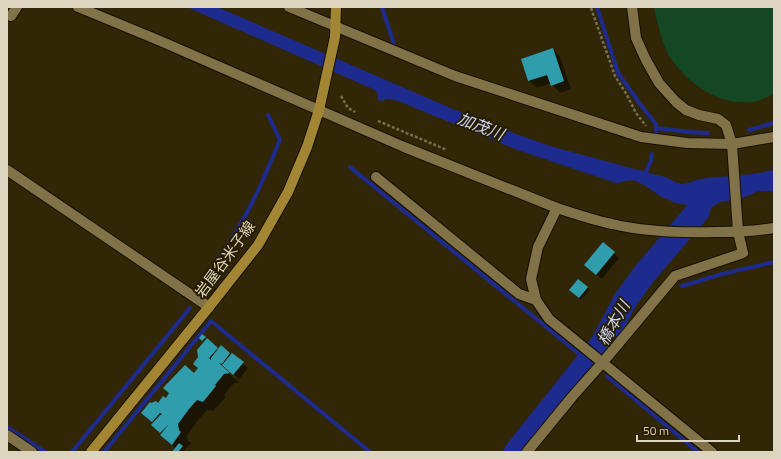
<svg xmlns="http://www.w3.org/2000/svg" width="781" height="459" viewBox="0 0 781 459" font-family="'Titillium Web','Noto Sans JP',sans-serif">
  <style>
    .green { fill: #144824 }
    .water { fill: #1e2b8e }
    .shadow { fill: #0007 }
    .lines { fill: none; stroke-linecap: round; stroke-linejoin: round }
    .stream { stroke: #1e2b8e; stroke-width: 4 }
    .river { stroke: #1e2b8e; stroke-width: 24 }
    .building { fill: #309dad }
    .minor-casing { stroke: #171000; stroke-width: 12 }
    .major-casing { stroke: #171000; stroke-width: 12 }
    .path { stroke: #776e52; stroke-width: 2.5; stroke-dasharray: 3 2; stroke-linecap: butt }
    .minor { stroke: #817248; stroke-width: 10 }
    .major { stroke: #a28634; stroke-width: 10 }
    .labels { text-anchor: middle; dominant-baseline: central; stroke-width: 4; stroke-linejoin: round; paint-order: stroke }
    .street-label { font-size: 15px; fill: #ddd5bf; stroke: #271d00 }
    .water-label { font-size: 16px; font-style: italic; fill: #cbd4ef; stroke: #271d00 }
  </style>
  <rect width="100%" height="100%" fill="#312707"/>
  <!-- green -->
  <path class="green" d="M654 7H774V94C767 97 758 102 751 102 719 105 690 85 672 60 664 50 659 26 655 14Z"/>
  <!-- water -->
  <polygon class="water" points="187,7 217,7 453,109 516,134 550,146 653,174 666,177 677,183 683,184 707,178 753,174 774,170 774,191 759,191 740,199 720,202 709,209 676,203 660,196 644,185 636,181 629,180 618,183 613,182 515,149 396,100 386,99 383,101 378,100 378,94 375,90"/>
  <!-- shadow -->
  <g class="shadow">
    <polygon points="553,49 560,57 571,89 560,93 551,83 537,88 529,80"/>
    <polygon points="614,253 619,258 602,279 591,270"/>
    <polygon points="578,280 590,290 581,300 572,292"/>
    <polygon points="200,338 205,338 218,350 221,347 248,368 239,379 222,364 221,366 239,383 234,383 224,395 226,397 213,411 207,410 199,419 187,435 188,441 191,443 183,452 174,452 176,449 152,425 154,423 143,413 166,400 199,369 199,357 205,342"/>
  </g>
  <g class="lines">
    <!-- stream -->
    <g class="stream">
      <polyline points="382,7 394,44"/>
      <polyline points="597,7 618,73 643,108 656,124 656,133"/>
      <polyline points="656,128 690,132 708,133"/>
      <polyline points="749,130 774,123"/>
      <polyline points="350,167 588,361"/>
      <polyline points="644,176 651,161 652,154"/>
      <path d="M216 262C245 222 261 186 280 140L268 115"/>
      <polyline points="682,286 722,274 774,262"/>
      <polyline points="607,376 698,452"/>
      <polyline points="7,427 45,452"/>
      <polyline points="72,452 190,308"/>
      <polyline points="104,452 211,321 370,452"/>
    </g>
    <!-- river -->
    <polyline class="river" points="516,452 602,344 626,299 645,273 698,211 702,191"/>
  </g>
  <!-- building -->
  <g class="building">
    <polygon points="553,48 564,81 551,86 547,75 528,81 521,59"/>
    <polygon points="603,242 615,252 596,275 584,265"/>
    <polygon points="578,279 588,287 579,298 569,290"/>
    <polygon points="202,334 206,337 202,341 199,338"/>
    <polygon points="207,338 218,348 209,358 211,360 211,358 221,345 230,353 222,364 219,363 230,373 224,374 215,385 216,386 203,402 197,400 189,409 178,424 179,430 181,432 172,445 160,435 169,424 160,433 151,425 160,415 161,415 162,414 160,413 152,422 141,413 150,402 151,403 156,401 158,403 163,396 166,398 169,393 163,388 185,365 194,373 198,368 193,364 198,357 197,350"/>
    <polygon points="232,353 244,362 233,375 222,365"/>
    <polygon points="179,443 183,446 178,452 172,452"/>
  </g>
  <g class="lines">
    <!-- minor casing -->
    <g class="minor-casing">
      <g id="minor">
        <path d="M78 7 158 40 404 147 557 208C575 214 593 220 612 224 646 232 682 233 716 232 736 232 755 231 774 228"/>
        <polyline points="289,7 455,76 641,137 687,143 732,144 774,137"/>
        <polyline points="11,16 17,7"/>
        <polyline points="7,170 209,307"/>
        <polyline points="376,177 519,294 536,300 549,319 712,452"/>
        <polyline points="536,300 531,279 538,247 557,208"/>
        <polyline points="7,435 32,452"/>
        <polyline points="527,452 572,397 603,362 675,276 743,253 738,232 732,144 726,125 718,119 699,115 686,110 676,102 659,83 646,60 636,38 632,7"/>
      </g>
    </g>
    <!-- major casing -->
    <g class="major-casing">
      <polyline id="major" points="91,452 209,307 258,245 288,192 307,147 319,110 335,37 336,7"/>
    </g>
    <!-- path -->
    <g class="path">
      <polyline points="591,8 615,76 627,95 636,113 646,126"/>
      <polyline points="341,96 348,108 355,112"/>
      <polyline points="378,121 447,150"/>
    </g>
    <!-- minor -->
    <use href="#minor" class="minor"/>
    <!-- major -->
    <use href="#major" class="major"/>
  </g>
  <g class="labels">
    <!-- street labels -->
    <g class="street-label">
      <text transform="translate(225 259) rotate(-54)">岩屋谷米子線</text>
    </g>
    <!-- water labels -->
    <g class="water-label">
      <text transform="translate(481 126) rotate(21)">加茂川</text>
      <text transform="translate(613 323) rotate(-60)">橋本川</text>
    </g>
  </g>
  <!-- border -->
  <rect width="781" height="459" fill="none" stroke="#ddd5bf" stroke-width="16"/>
  <!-- scale -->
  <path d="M637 435v6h102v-6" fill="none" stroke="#ddd5bf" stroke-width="2"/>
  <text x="643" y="435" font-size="12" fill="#ddd5bf" stroke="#271d00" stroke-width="3" paint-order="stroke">50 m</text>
</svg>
